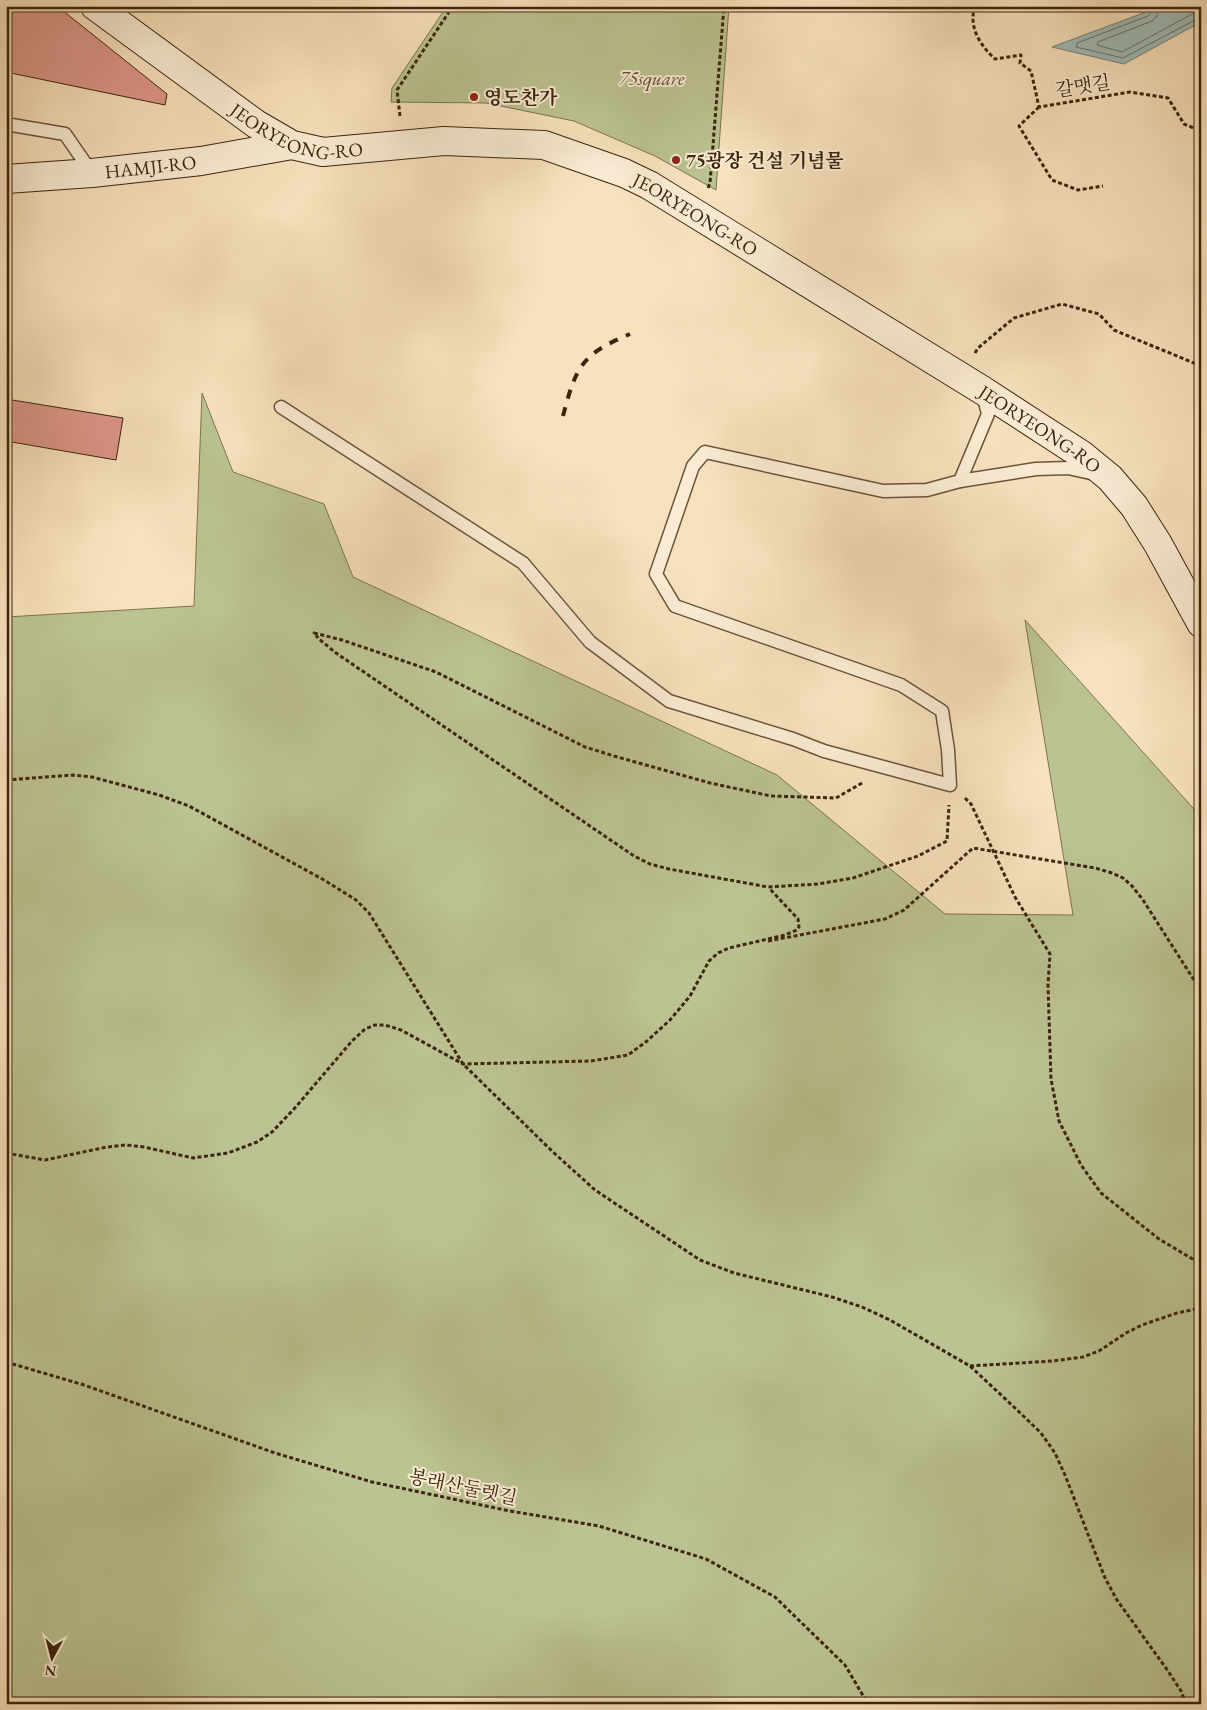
<svg xmlns="http://www.w3.org/2000/svg" width="1207" height="1710" viewBox="0 0 1207 1710" font-family="'EB Garamond','Noto Serif KR',serif">
  <style>
    .green { fill: #bcc392; stroke: #7c7450 }
    .water { fill: #9fbcb8; stroke: #778074 }
    .lines { fill: none; stroke-linecap: round; stroke-linejoin: round }
    .shore { stroke: #6e7063; stroke-width: 1 }
    .building { fill: #dd9689; stroke: #3c250e }
    .lane-casing { stroke: #6b543a; stroke-width: 15 }
    .secondary-casing { stroke: #3c250e; stroke-width: 30 }
    .path { stroke: #3c250e; stroke-width: 3; stroke-dasharray: 4 2.5; stroke-linecap: butt }
    .lane { stroke: #faecd4; stroke-width: 12 }
    .secondary { stroke: #faecd4; stroke-width: 28 }
    .rail { stroke: #3c250e; stroke-width: 4; stroke-dasharray: 9 9; stroke-linecap: butt }
    .poi-dot { fill: #8f2418; stroke: #faecd4; stroke-width: 2 }
    .labels { text-anchor: middle; dominant-baseline: central; stroke-width: 4; stroke-linejoin: round; paint-order: stroke }
    .park-label { font-size: 19px; font-style: italic; fill: #5c4c2f; stroke: #faecd4 }
    .street-label { font-size: 19px; fill: #3c250e; stroke: #faecd4 }
    .poi-label { font-size: 19px; font-weight: bold; fill: #3c250e; stroke: #faecd4; text-anchor: start }
  </style>
  <rect width="100%" height="100%" fill="#f8e2bd"/>
  <filter id="stains"><feTurbulence type="fractalNoise" baseFrequency=".004" numOctaves="4"/><feColorMatrix values="0 0 0 0 .2 0 0 0 0 .09 0 0 0 0 .02 0 0 0 .5 -.17"/></filter>
  <radialGradient id="worn" r=".72"><stop offset=".6" stop-color="#630" stop-opacity="0"/><stop offset="1" stop-color="#630" stop-opacity=".3"/></radialGradient>
  <!-- green -->
  <g class="green">
    <polygon points="447,6 729,6 716,190 655,156 574,121 486,103 391,102 392,88"/>
    <polygon points="202,393 233,472 324,504 353,577 777,775 945,914 1073,915 1025,620 1201,817 1201,1704 6,1704 6,617 194,606"/>
  </g>
  <!-- water -->
  <polygon class="water" points="1148,6 1201,6 1201,22 1124,64 1052,47 1146,12"/>
  <g class="lines">
    <!-- shore -->
    <g class="shore">
      <polyline points="1153,6 1151,13 1148,16 1077,43 1076,47 1123,58 1197,19 1201,18"/>
      <polyline points="1159,6 1157,16 1152,21 1098,42 1097,45 1122,52 1194,13 1201,12"/>
    </g>
  </g>
  <!-- building -->
  <g class="building">
    <polygon points="6,6 57,6 167,94 165,105 6,72"/>
    <polygon points="650,6 703,6 703,8"/>
    <polygon points="6,399 123,418 116,460 6,441"/>
  </g>
  <g class="lines">
    <!-- lane casing -->
    <g class="lane-casing">
      <g id="lane">
        <polyline points="6,124 65,134 92,173"/>
        <polyline points="281,407 523,563 590,642 669,701 793,739 824,751 950,785 948,750 942,711 901,685 675,606 656,574 693,466 705,452 883,491 927,490 960,481 1036,469 1068,468 1095,474"/>
        <polyline points="960,481 988,414 983,394"/>
      </g>
    </g>
    <!-- secondary casing -->
    <g class="secondary-casing">
      <g id="secondary">
        <path id="s1" d="M95 6 256 124 292 145 323 152 444 141 544 145 624 173 649 185 982 390 1082 455 1110 478 1134 506 1158 544 1201 623"/>
        <path id="s2" d="M6 179 92 173 201 161 292 145"/>
      </g>
    </g>
    <!-- path -->
    <g class="path">
      <polyline points="308,6 311,8 320,6"/>
      <polyline points="942,6 955,11 957,6"/>
      <path d="M975 6C968 27 980 45 995 59L1021 55 1020 63 1031 71 1039 107 1130 92 1168 98 1184 124 1201 131"/>
      <polyline points="1039,107 1019,126 1052,180 1078,190 1103,186"/>
      <polyline points="400,116 397,90 453,6"/>
      <polyline points="708,188 710,183 724,6"/>
      <polyline points="975,353 978,348 1014,318 1062,304 1099,314 1114,330 1201,366"/>
      <polyline points="6,780 73,775 92,777 159,795 189,806 324,880 356,900 369,913 463,1064 553,1152 595,1190 700,1260 734,1273 832,1297 862,1307 890,1320 970,1366 1015,1408 1041,1433 1055,1453 1065,1475 1105,1578 1117,1600 1168,1671 1181,1691 1186,1704"/>
      <polyline points="862,783 836,798 771,796 710,783 614,756 585,747 436,672 342,640 314,633 319,639 336,653 634,856 650,864 669,869 768,887 818,884 853,878 918,856 947,841 949,805"/>
      <polyline points="965,798 971,804 1015,897 1050,954 1048,985 1051,1079 1059,1121 1081,1165 1101,1193 1159,1239 1201,1264"/>
      <polyline points="768,941 885,919 904,910 973,848 1095,868 1112,873 1123,878 1132,886 1143,900 1201,991"/>
      <polyline points="6,1153 45,1160 107,1147 126,1145 144,1147 193,1158 228,1153 257,1142 272,1132 294,1109 352,1041 365,1029 375,1025 385,1025 401,1030 463,1064 591,1061 628,1055 647,1041 670,1020 690,996 709,961 718,953 729,948 785,935 797,930 799,927 798,919 769,888"/>
      <polyline points="6,1362 84,1385 275,1453 372,1482 510,1511 599,1526 706,1559 775,1597 845,1665 868,1704"/>
      <polyline points="970,1366 1053,1361 1083,1357 1099,1351 1126,1333 1142,1325 1177,1313 1201,1308"/>
    </g>
    <!-- lane -->
    <use href="#lane" class="lane"/>
    <!-- secondary -->
    <use href="#secondary" class="secondary"/>
    <!-- rail -->
    <path class="rail" d="M563 416C576 366 582 354 630 334"/>
  </g>
  <!-- markers -->
  <g class="poi-dot">
    <circle cx="474" cy="97" r="5"/>
    <circle cx="676" cy="160" r="5"/>
  </g>
  <g class="labels">
    <!-- park labels -->
    <g class="park-label">
      <text x="652" y="78">75square</text>
    </g>
    <!-- street labels -->
    <g class="street-label">
      <text transform="translate(1083 86) rotate(-9)">갈맷길</text>
      <text stroke="none"><textPath href="#s1" startOffset="242">JEORYEONG-RO</textPath></text>
      <text stroke="none"><textPath href="#s2" startOffset="145">HAMJI-RO</textPath></text>
      <text stroke="none"><textPath href="#s1" startOffset="662">JEORYEONG-RO</textPath></text>
      <text stroke="none"><textPath href="#s1" startOffset="1068">JEORYEONG-RO</textPath></text>
      <text transform="translate(463 1487) rotate(12)">봉래산둘렛길</text>
    </g>
    <!-- poi labels -->
    <g class="poi-label">
      <text x="484" y="97">영도찬가</text>
      <text x="686" y="160">75광장 건설 기념물</text>
    </g>
  </g>
  <!-- margin -->
  <rect width="1207" height="1710" fill="none" stroke="#f8e2bd" stroke-width="25"/>
  <rect x="8" y="8" width="1192" height="1695" fill="none" stroke="#3c250e" stroke-width="2.5"/>
  <rect x="12" y="12" width="1182" height="1685" fill="none" stroke="#3c250e"/>
  <!-- north arrow -->
  <g transform="translate(52 1658) rotate(187)" stroke="#faecd4" stroke-width="4" paint-order="stroke">
  <path d="M0-4L9 19L0 12L-9 19Z" fill="#3c250e"/>
  <text y="-8" font-size="14" font-weight="bold" text-anchor="middle" fill="#3c250e">N</text>
  </g>
  <rect width="100%" height="100%" filter="url(#stains)"/>
  <rect width="100%" height="100%" fill="url(#worn)"/>
</svg>
